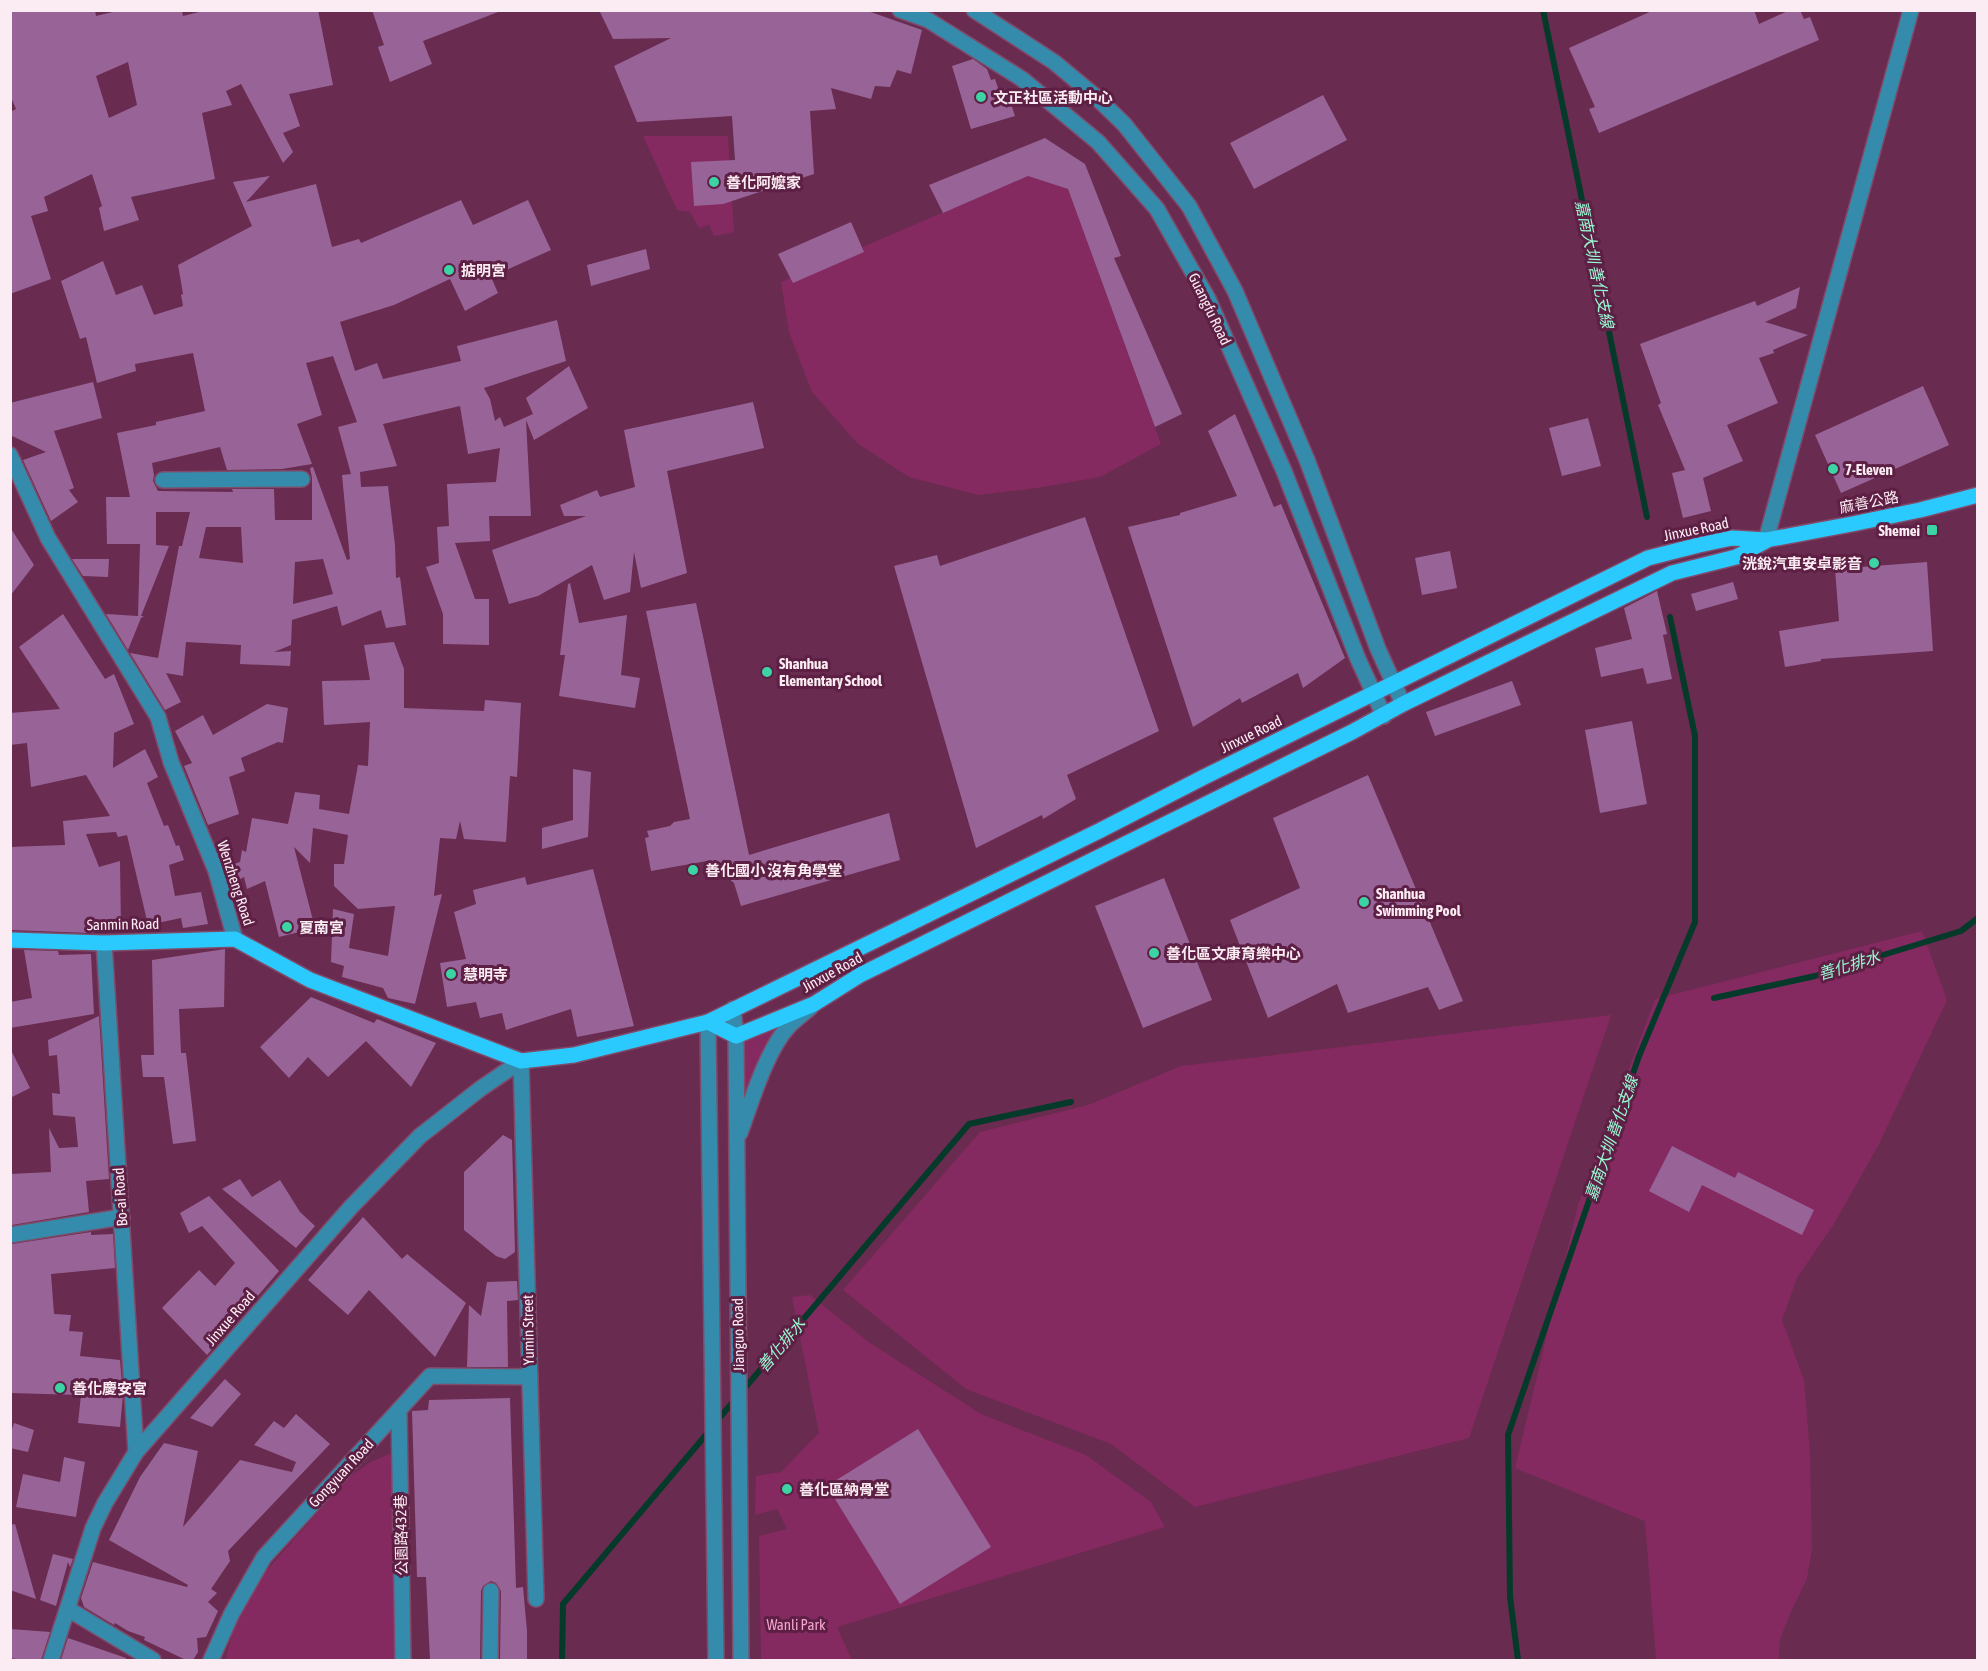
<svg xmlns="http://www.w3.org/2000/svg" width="1988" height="1671" viewBox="0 0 1988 1671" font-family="'Asap Condensed','Noto Sans TC',sans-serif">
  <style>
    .green { fill: #842a61 }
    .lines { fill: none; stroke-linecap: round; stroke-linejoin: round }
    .stream { stroke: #053a2a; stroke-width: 6 }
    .building { fill: #986498; fill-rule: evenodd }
    .minor-casing { stroke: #804a69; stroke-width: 18 }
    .major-casing { stroke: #804a69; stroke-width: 18 }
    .minor { stroke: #358bab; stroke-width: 15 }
    .major { stroke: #2acaff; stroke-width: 15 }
    .poi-dot { fill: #3cd4a4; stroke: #5d2044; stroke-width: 2 }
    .labels { text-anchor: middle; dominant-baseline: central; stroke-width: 6; stroke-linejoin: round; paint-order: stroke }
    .poi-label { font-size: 15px; font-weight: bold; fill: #fbebf2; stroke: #5d2044; text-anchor: start }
    .street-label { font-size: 15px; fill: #fbebf2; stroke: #5d2044 }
    .park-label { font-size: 15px; fill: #f4a4ce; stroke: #5d2044 }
    .water-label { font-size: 16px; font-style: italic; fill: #98fad3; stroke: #5d2044 }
  </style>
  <rect width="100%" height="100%" fill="#692b4f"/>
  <!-- green -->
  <g class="green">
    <polygon points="643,136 728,136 734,232 714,236 709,225 699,228 690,212 677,210"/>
    <polygon points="1028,176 1068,189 1161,444 1100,477 1037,488 978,495 909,477 857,443 812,392 789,332 781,282"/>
    <polygon points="1922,931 1947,1000 1879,1144 1834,1224 1797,1278 1782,1320 1804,1380 1810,1452 1812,1549 1807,1578 1791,1612 1780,1639 1779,1660 1656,1660 1645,1521 1515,1468 1578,1205 1655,999"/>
    <polygon points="814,1004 788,1026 736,1141 736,1036"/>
    <polygon points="1611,1015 1469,1438 1195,1507 1111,1444 966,1389 843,1290 980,1132 1088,1105 1181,1066"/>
    <polygon points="810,1295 870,1343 981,1414 1086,1455 1151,1502 1165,1527 837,1627 852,1660 761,1660 759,1536 787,1529 777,1509 755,1515 756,1476 781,1472 819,1433 792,1297"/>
    <polygon points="389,1454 395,1455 409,1660 225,1660 234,1627 260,1578 348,1478 369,1463"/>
  </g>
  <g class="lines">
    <!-- stream -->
    <g class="stream">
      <polyline points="1543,10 1647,517"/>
      <polyline points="1714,998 1815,976 1961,931 1978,918"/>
      <polyline points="716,1422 969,1124 1071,1102"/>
      <polyline points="562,1660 563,1604 710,1430"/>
      <polyline points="1518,1660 1510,1597 1508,1435 1639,1056 1695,922 1695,736 1670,617"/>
    </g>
  </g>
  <!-- building -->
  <g class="building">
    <path d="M10 10H95L96 16 121 10H182L183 16 207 10H318L333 85 289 94 300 126 283 133 293 152 283 163 241 84 226 91 232 105 202 113 215 179 131 197 139 220 104 231 99 208 102 206 92 174 44 197 48 211 31 216 51 279 10 294V112L16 109 10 95ZM128 62 137 105 109 118 96 76Z"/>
    <polygon points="372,10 498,10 498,12 423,41 432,64 390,82 378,47 384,45"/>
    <polygon points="599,10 865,10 922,30 911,74 897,70 890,87 875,86 871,99 831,88 836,109 810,111 814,174 723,204 694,206 691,162 735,160 732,116 637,122 614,66 671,38 613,39"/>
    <polygon points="1654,10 1754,10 1759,24 1790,10 1800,10 1804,19 1810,17 1819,40 1599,133 1589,109 1595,107 1569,48"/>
    <polygon points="973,59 987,69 991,80 995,79 1003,103 1010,101 1015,116 971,129 952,66"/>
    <polygon points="1323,95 1347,140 1254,189 1230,143"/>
    <polygon points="1045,138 1085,164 1121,256 1114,258 1182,414 1155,427 1068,189 1028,176 943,213 929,185"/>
    <path d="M270 176 246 202 316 184 332 247 359 239 361 243 461 200 473 225 528 200 551 250 491 277 498 293 465 311 450 279 394 305 340 322 355 371 377 363 383 379 461 361 457 346 557 320 566 361 484 388 490 399 495 421 500 417 504 427 533 414 526 398 569 366 588 408 534 440 526 420 531 516H489L490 541 455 543 475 599H489V645L443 644V614L426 567 439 563 437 527 449 526 447 484 496 482 500 448 468 454 460 406 383 424 397 466 360 472 361 487 388 486 395 545 396 578 400 577 406 625 386 628 381 610 342 626 337 606 292 620 291 645 274 652 291 651 290 666 240 664 241 645 186 642 183 676 166 673 181 702 165 710 130 653 158 658 179 546H182L190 512H156V545L169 546 141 616H144L141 618 128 650 106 614 138 616 140 544H107L106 497H130L117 433 156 425V422L205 411 193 353 135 364 136 371 97 383 86 337 80 339 61 281 103 261 116 295 142 285 154 315 183 306 181 295 183 294 178 265 252 226 233 182ZM333 356 357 422 338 427 351 474 342 475 350 559 347 560 313 467 310 468 312 478V520H275L274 489H232L233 492 158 491 153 481 154 475 152 463 220 447 227 470 282 469 312 464 297 424 322 415 306 363ZM206 527H241L243 563 199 558ZM323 559 333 594 293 604 295 562Z"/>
    <polygon points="851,222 864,252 793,283 778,254"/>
    <polygon points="646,249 650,269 591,286 587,265"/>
    <polygon points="1800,287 1796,308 1765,322 1808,335 1773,350 1774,353 1759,358 1778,403 1727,425 1743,461 1703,478 1711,511 1683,518 1672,473 1685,470 1658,405 1661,403 1640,344 1755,301 1757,306"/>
    <polygon points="93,382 102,418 54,431 74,488 69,490 78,502 51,521 23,460 46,452 10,435 10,403"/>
    <polygon points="1923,386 1949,445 1841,493 1815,435"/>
    <polygon points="753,402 764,448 667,471 687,573 641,588 634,552 630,592 604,600 592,565 538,596 509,604 492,550 586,516 564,516 560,505 597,490 600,497 635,487 624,430"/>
    <polygon points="1235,414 1274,507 1281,504 1345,658 1303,688 1298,673 1242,703 1240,698 1193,727 1128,527 1180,515 1180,513 1237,496 1208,431"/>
    <polygon points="1588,418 1601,466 1562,476 1549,428"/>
    <polygon points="1085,517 1159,731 1067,775 1076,799 1043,819 1042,815 976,848 894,566 937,555 940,566"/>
    <polygon points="10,527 34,565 10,596"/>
    <polygon points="1450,551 1457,588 1422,595 1415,558"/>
    <polygon points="72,559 109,559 108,577 83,576"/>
    <polygon points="1927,562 1933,651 1821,659 1821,661 1785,667 1779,631 1839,621 1835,569"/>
    <polygon points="1733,582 1738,599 1696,611 1691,594"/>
    <polygon points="570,583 579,623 627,615 621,675 640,678 635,708 559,696 565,655 560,655 568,584"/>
    <polygon points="1657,591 1667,634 1663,635 1672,679 1647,684 1643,668 1601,677 1595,648 1632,639 1624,608"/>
    <polygon points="696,603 749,855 889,813 900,860 741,906 734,883 707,861 651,871 645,838 649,837 647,831 670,826 674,822 690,819 646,611"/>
    <polygon points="63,614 105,679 114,674 134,724 114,733 113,768 145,749 158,777 147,783 164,826 168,825 176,846 179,845 184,860 169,865 175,896 201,892 208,924 183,928 181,918 148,925 127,835 118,837 116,832 86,834 99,867 120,861 121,929 90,933 11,930 10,847 65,845 63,821 110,816 86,775 31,787 27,743 10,745 10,713 60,709 19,647"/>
    <polygon points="394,642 404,669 404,708 484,711 485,700 521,703 517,777 510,776 506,842 464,839 460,821 456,839 440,838 434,896 442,894 415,1004 388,998 383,988 342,977 344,966 331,962 333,909 354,914 349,948 388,956 395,906 358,909 334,886 334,864 344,864 348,835 313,828 310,863 294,847 315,928 279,937 265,881 247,889 244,877 230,884 225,867 240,862 242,850 246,852 252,818 288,824 295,792 320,795 319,809 349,814 358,765 368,766 370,722 324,725 322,681 370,680 364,645"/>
    <polygon points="1512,681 1521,705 1435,736 1426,712"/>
    <polygon points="267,704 288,708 283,743 278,742 241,758 245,771 229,777 239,814 208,825 184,766 192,763 175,731 203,715 213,735"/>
    <polygon points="1632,721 1647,804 1600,813 1585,730"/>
    <polygon points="573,769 591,772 588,837 542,849 542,828 573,820"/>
    <polygon points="1368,775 1463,1001 1439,1010 1428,987 1348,1013 1337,984 1268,1018 1230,920 1300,888 1273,818"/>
    <polygon points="593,869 634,1026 577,1037 571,1009 506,1030 502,1013 480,1018 476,1002 447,1007 440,963 466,959 454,912 476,904 473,890 525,877 527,885"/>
    <polygon points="1164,878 1212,1000 1143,1028 1095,906"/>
    <polygon points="225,949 224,1007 179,1009 181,1053 186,1053 196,1141 173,1144 164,1077 143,1077 141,1055 154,1055 152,960"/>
    <polygon points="24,950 58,951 59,955 91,954 94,1014 10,1028 10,1002 32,998"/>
    <polygon points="311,997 374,1023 377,1019 436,1043 411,1087 366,1041 328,1077 308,1057 289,1078 260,1047"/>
    <polygon points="99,1016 109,1179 86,1181 89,1212 12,1225 10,1174 51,1172 49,1128 59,1148 78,1147 75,1117 53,1115 52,1093 60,1094 57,1055 49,1056 48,1040"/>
    <polygon points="10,1048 30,1088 10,1098"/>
    <polygon points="503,1135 512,1140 515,1252 505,1259 496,1256 464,1230 464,1172"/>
    <polygon points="1672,1146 1735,1178 1738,1172 1814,1210 1802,1235 1702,1185 1689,1212 1649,1191"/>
    <polygon points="240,1179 252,1197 280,1180 300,1212 315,1226 296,1248 222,1189"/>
    <polygon points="209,1196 279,1271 207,1355 162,1308 199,1270 215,1286 235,1263 202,1226 189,1233 180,1213"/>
    <polygon points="363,1217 402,1259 407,1254 466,1303 435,1357 369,1290 348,1315 308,1280"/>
    <polygon points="91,1232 91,1235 113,1234 115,1268 51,1274 54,1314 71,1315 69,1331 83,1332 80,1356 120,1360 123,1395 120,1427 78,1423 81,1395 10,1393 10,1247 12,1244"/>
    <polygon points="517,1281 518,1300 507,1301 508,1367 467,1367 469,1305 481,1316 487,1282"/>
    <polygon points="225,1379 241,1394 212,1427 190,1418"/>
    <polygon points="510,1398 516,1588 523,1587 527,1631 527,1660 500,1660 501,1591 496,1583 491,1581 483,1586 481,1591 480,1660 430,1660 426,1577 417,1577 412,1411 428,1410 429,1400"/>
    <polygon points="296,1414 330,1444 228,1551 230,1561 211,1589 217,1593 208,1602 218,1611 206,1637 197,1638 198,1652 193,1660 186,1660 144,1640 145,1637 128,1631 115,1623 114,1625 84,1607 81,1598 93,1562 187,1587 188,1585 109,1540 140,1477 164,1443 198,1451 183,1527 240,1460 292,1472 296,1462 254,1445 274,1421 284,1428"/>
    <polygon points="14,1423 34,1430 28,1452 10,1448 10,1435"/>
    <polygon points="918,1429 991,1547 900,1604 827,1486"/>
    <polygon points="64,1457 85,1462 76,1517 16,1507 23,1474 60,1482"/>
    <polygon points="15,1524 36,1599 10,1590 10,1525"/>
    <polygon points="53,1554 73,1559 70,1567 68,1562 56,1606 40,1600"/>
    <polygon points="10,1629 50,1632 41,1660 22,1660 10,1658"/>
    <polygon points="68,1638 126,1658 126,1660 61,1660"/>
  </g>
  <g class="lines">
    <!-- minor casing -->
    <g class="minor-casing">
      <g id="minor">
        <polyline points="900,10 928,20 1022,79 1098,142 1157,209 1208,299 1284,471 1358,659 1384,716"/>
        <polyline points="974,10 1054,62 1096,97 1124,124 1189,206 1235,291 1307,460 1378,649 1403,704"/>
        <polyline points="10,455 48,538 158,717 171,762 216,871 235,939"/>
        <polyline points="163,480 302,479"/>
        <polyline points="1766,540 1911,10"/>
        <polyline points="104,943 136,1452"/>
        <polyline points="733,1009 736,1036 741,1660"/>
        <polyline points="708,1022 716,1660"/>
        <polyline points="521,1061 536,1599"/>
        <path d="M740 1133C751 1102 767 1049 789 1026 796 1019 804 1013 811 1007"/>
        <polyline points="10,1235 122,1217"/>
        <polyline points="399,1410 403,1660"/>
        <polyline points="68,1609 153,1660"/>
        <polyline points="51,1660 93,1528 105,1503 136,1452 351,1207 420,1136 480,1089 521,1061"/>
        <polyline points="211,1660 231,1615 264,1557 430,1376 530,1377"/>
        <polyline points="490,1660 491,1591"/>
      </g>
    </g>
    <!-- major casing -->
    <g class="major-casing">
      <g id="major">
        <polyline points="10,940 104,943 235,939 310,980 521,1061 574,1055 708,1022 1099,831 1204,777 1648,558 1699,545 1732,538 1766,540 1852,524 1920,510 1978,495"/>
        <polyline points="708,1022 736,1036 814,1004 860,975 1352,732 1403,704 1672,573 1736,557 1766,541"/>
      </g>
    </g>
    <!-- minor -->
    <use href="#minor" class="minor"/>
    <!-- major -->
    <use href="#major" class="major"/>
  </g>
  <!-- markers -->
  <g class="poi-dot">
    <circle cx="981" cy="97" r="6"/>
    <circle cx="714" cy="182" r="6"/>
    <circle cx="449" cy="270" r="6"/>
    <circle cx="1833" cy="469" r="6"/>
    <rect x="1926" y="524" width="12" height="12" rx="3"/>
    <circle cx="1874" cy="563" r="6"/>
    <circle cx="767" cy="672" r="6"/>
    <circle cx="693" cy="870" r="6"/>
    <circle cx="1364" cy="902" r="6"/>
    <circle cx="287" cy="927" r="6"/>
    <circle cx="1154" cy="953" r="6"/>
    <circle cx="451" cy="974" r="6"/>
    <circle cx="60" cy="1388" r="6"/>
    <circle cx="787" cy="1489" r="6"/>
  </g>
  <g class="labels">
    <!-- poi labels -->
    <g class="poi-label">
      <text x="993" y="97">文正社區活動中心</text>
      <text x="726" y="182">善化阿嬤家</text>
      <text x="461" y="270">掂明宮</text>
      <text x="1845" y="469">7-Eleven</text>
      <text x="1920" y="530" text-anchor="end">Shemei</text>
      <text x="1862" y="563" text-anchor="end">洸銳汽車安卓影音</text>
      <text x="779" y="663">Shanhua<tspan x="779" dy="17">Elementary School</tspan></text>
      <text x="705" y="870">善化國小 沒有角學堂</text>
      <text x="1376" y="893">Shanhua<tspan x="1376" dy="17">Swimming Pool</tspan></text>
      <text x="299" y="927">夏南宮</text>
      <text x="1166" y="953">善化區文康育樂中心</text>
      <text x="463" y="974">慧明寺</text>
      <text x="72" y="1388">善化慶安宮</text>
      <text x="799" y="1489">善化區納骨堂</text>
    </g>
    <!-- street labels -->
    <g class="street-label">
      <text transform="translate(1210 309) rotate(64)">Guangfu Road</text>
      <text transform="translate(1869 502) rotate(-11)">麻善公路</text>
      <text transform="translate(1696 529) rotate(-12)">Jinxue Road</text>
      <text transform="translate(1251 734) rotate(-26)">Jinxue Road</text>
      <text transform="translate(236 883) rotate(72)">Wenzheng Road</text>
      <text transform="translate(123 924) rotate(-1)">Sanmin Road</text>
      <text transform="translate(832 972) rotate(-29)">Jinxue Road</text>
      <text transform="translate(120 1197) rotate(-94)">Bo-ai Road</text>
      <text transform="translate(230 1318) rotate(-49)">Jinxue Road</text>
      <text transform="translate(528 1330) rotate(-91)">Yumin Street</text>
      <text transform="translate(738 1335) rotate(-91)">Jianguo Road</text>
      <text transform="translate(341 1473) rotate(-47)">Gongyuan Road</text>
      <text transform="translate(401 1535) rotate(-91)">公園路432巷</text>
    </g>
    <!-- park labels -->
    <g class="park-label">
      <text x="796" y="1624">Wanli Park</text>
    </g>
    <!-- water labels -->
    <g class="water-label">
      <text transform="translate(1595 264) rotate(78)">嘉南大圳 善化支線</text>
      <text transform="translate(1849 965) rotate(-17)">善化排水</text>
      <text transform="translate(1611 1138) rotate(-71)">嘉南大圳 善化支線</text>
      <text transform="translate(781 1345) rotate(-50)">善化排水</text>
    </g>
  </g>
  <!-- border -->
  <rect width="1988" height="1671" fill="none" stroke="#fbebf2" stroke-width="24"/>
</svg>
